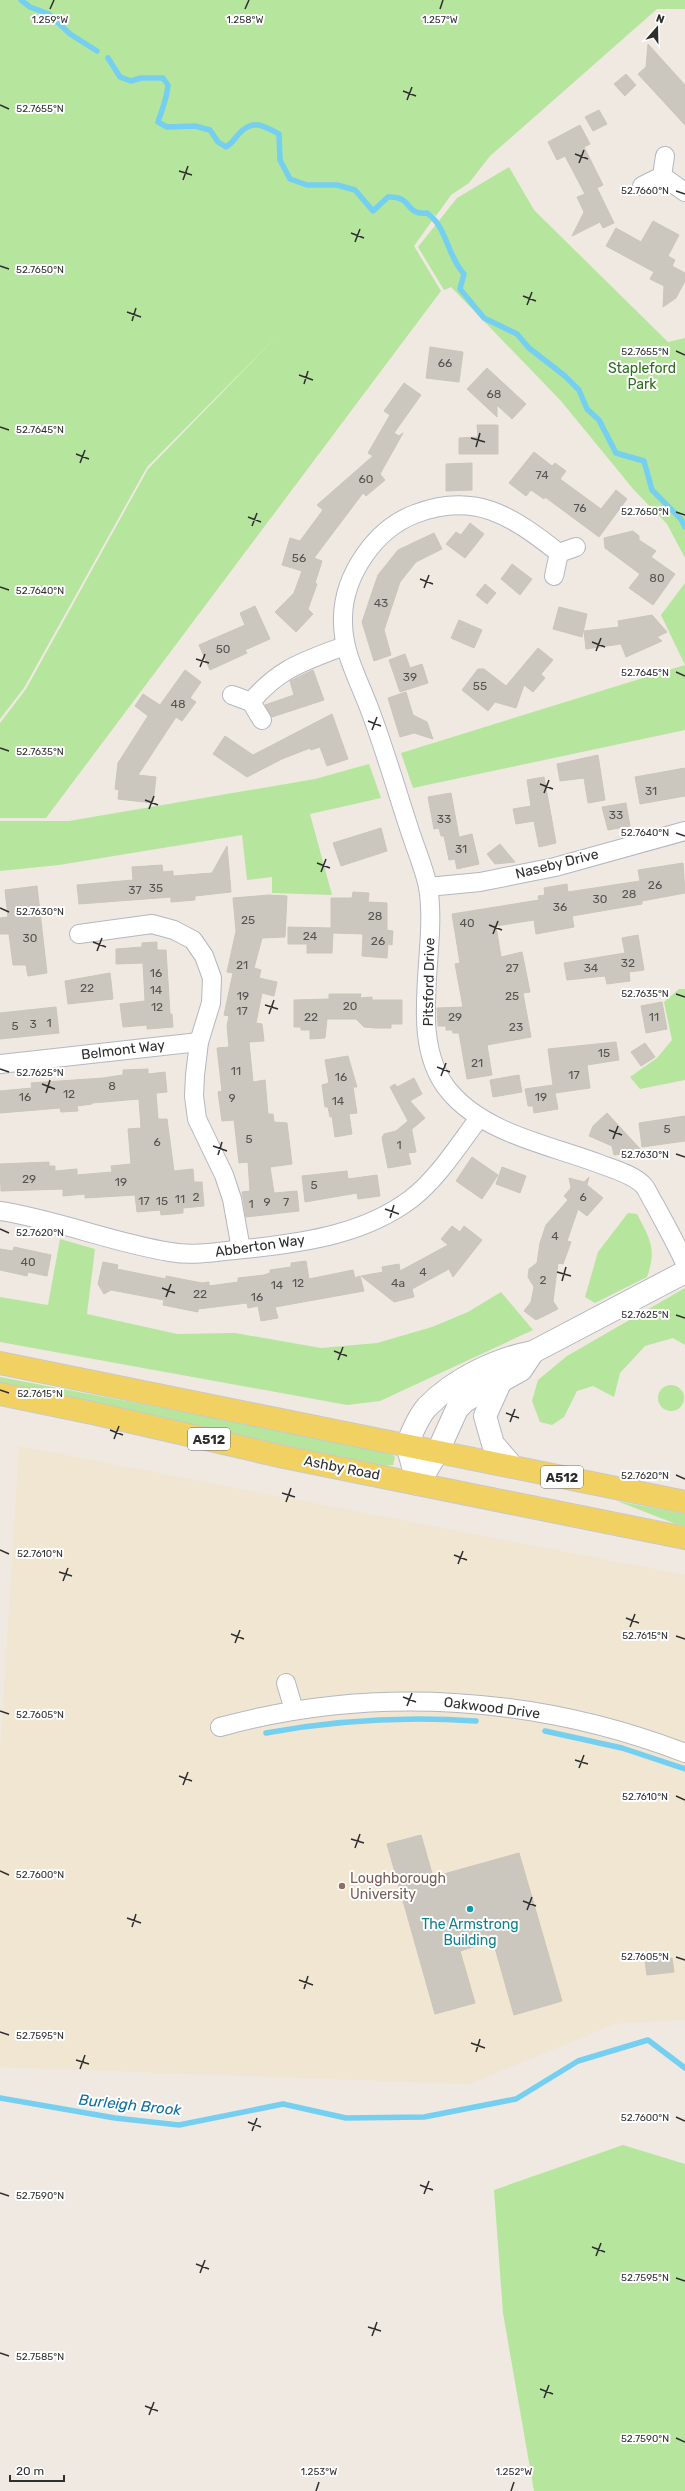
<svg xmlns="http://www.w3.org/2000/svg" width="685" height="2491" viewBox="0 0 685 2491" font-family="Rubik,sans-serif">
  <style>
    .education { fill: #f0e6d1 }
    .green { fill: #b6e59e }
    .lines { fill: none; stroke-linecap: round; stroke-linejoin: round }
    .stream { stroke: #75cff0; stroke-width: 5.5 }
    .building { fill: #cbc7bf; stroke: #cbc5ba }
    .street-casing { stroke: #b4b7c1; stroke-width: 20 }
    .secondary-casing { stroke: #b4b7c1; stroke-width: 24 }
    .primary-casing { stroke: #c9c9c9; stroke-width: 24 }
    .street { stroke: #fff; stroke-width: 18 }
    .secondary { stroke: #fff; stroke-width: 22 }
    .primary { stroke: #f2d163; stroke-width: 22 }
    .ticks { fill: none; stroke: #2e2e2e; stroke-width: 1.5 }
    .education-dot { fill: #8d6e63; stroke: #fff; stroke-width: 1.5 }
    .culture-dot { fill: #0f9aa8; stroke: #fff; stroke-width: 1.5 }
    .labels { text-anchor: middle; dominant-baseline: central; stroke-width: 4; stroke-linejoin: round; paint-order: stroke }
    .number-label { font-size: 12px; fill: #555452 }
    .shield { fill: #fff; stroke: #6d6d6d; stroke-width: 1 }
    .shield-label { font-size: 13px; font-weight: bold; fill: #2e2e2e }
    .park-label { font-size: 14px; fill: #2c6e1b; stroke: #fff }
    .street-label { font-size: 14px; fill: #2e2e2e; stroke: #fff }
    .education-label { font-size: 14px; fill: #785e54; stroke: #fff; text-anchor: start }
    .culture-label { font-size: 14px; fill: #0d838f; stroke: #fff }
    .water-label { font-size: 15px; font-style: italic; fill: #0d6fa3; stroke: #fff }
    .ticks-label { font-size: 10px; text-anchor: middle; fill: #2e2e2e; stroke: #fff; stroke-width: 4; stroke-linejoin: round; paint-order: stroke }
  </style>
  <rect width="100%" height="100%" fill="#efe9e1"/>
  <!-- education -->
  <polygon class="education" points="19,1446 685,1575 685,2020 615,2024 469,2084 0,2067 0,1751"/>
  <!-- green -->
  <g class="green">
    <path d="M0 0H685V9H657L490 156 469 183 451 195 436 216 428 211C418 212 413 212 408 203L407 204C412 213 417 215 427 213L434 218 414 246 441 291 46 818H0V723L26 689 148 469 281 332 147 467 24 688 0 719Z"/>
    <polygon points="509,167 534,210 668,342 685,338 685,558 667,524 634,490 561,401 451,287 444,290 418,247 457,198"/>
    <polygon points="685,583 685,730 413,788 401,753 685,665 661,615"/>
    <polygon points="369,764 381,798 310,814 332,895 272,893 272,877 247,880 242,835 59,865 0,871 0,821 69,821 315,779"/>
    <polygon points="679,989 685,989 685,1080 640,1089 630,1077 657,1058 672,1040 664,1002"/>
    <path d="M628 1213 637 1214C650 1239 657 1249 647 1277L595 1303 585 1297 598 1252Z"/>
    <polygon points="60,1239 95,1249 87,1314 177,1334 235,1333 321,1348 377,1343 432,1327 468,1312 501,1292 533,1330 380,1401 347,1405 0,1342 0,1297 48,1305"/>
    <polygon points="685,1288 685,1345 673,1338 645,1346 620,1373 614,1397 593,1386 577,1391 564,1417 552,1425 540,1422 532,1401 538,1380 567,1356"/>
    <polygon points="0,1377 388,1451 395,1457 393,1465 383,1466 0,1384"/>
    <circle cx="671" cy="1398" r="13"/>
    <polygon points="617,1501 685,1514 685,1526 676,1524"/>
    <polygon points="623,2145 685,2164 685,2491 534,2491 503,2313 494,2190"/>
  </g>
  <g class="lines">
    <!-- stream -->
    <g class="stream">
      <polyline points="21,0 30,7 49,14 70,34 97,51"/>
      <path d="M108 58 120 77 131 81 141 78H163L168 85C167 99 162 109 158 122L167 127 195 126 210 130 218 142 226 147C231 144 234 140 237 136 252 118 262 125 279 134L280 160 290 179 307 185H337L355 190 373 211 388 197C414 196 403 215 427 213 448 228 446 254 464 274L460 289 484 318 517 334 529 348 565 376 579 390 587 409 599 420 616 453 644 461 652 490 681 519 685 527"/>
      <polyline points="545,1731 622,1748 685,1769"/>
      <path d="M266 1733C336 1720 405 1716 476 1721"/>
      <polyline points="0,2098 115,2118 179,2125 283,2104 346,2118 424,2117 516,2099 578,2061 648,2040 685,2068"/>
    </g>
  </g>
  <!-- building -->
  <g class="building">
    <polygon points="648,44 685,85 685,125 638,74 646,67"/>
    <polygon points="626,74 636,85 625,96 614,84"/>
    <polygon points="599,110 607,124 593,131 585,117"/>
    <polygon points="580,125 590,144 584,147 603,185 597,188 614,223 603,228 600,222 572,236 584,212 577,197 585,194 565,156 557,160 548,142"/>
    <polygon points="653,221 679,235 668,256 675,260 672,266 685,273 685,281 676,298 663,307 664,286 650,279 654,272 606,246 616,228 641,242"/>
    <polygon points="430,347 463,352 459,382 426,378"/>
    <polygon points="487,368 526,404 512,419 497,405 497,417 467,389"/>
    <polygon points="404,383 421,395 394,433 399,436 403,433 380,474 385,480 366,496 363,493 314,558 322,561 315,583 317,584 308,609 313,614 296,632 275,612 294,593 302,571 282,565 290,538 300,541 323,510 317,505 373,456 368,453 390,415 384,411"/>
    <polygon points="477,425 498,425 498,454 459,454 459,438 478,437"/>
    <polygon points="534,452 552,466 555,463 566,471 560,479 601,509 616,490 627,499 599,537 545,497 544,499 531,490 526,496 509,483"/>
    <polygon points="472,463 472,490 446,491 446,464"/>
    <polygon points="470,523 484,534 465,558 446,544 456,532 461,535"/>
    <polygon points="633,531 639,536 639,540 656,551 651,557 675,574 653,605 629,588 640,574 605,548 604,538"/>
    <polygon points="434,533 442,549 416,562 400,582 384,630 391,655 374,661 362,622 378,575 398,550"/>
    <polygon points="512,564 532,579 520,595 501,579"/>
    <polygon points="485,584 496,593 487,604 476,595"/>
    <polygon points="255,606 270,639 245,650 247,653 210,670 199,645 245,625 240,613"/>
    <polygon points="559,607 587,614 582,637 553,629"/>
    <polygon points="652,615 667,632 657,637 662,641 626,657 621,644 586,649 584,631 619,627 618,621"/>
    <polygon points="459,620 482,630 474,648 451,638"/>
    <polygon points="538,648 553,660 541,674 545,678 533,692 524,685 516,708 495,702 488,711 462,690 478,669 484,669 506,686"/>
    <polygon points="405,654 410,668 422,664 428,683 400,692 389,660"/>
    <polygon points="185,670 201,682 190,698 196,702 182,721 176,717 138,775 156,777 153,803 118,799 119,790 115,789 118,763 148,716 135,706 143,694 160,705"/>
    <polygon points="313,670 324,700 272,717 265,705 294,695 290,681"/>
    <polygon points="406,692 413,715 427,722 433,739 414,733 400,737 388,698"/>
    <polygon points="332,714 348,759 327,766 320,747 311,750 310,748 282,759 247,777 213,754 225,736 253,755"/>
    <polygon points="598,755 605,800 588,803 584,778 560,781 557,764"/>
    <polygon points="685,768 685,796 640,804 635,777"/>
    <polygon points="544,777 556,843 539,847 534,821 516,824 513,809 531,806 527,780"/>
    <polygon points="451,793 459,837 472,834 479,864 457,869 455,859 449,860 444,836 441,836 439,828 434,829 428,797"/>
    <polygon points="626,803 630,826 608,830 602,807"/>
    <polygon points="381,828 387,851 341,866 333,843"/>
    <polygon points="500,844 515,862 495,864 487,854"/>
    <polygon points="227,846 231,892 195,896 195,900 171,902 171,897 79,904 77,885 133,880 132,867 162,865 163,872 173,871 173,876 212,873"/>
    <polygon points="683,863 685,893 642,901 642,904 572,916 574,927 536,934 534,920 496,926 501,957 522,952 530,992 523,993 531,1037 487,1045 492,1075 467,1079 459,1033 453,1033 452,1030 446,1030 446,1026 438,1026 437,1008 463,1007 455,964 460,963 452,914 539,900 538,896 545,895 544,888 567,884 568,892 640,881 638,870"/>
    <polygon points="37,886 47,973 28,976 26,965 13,965 9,934 0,934 0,918 8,917 5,890"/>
    <polygon points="353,892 369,893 368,902 387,903 387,930 393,931 392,945 388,944 387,958 362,956 363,934 333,933 332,953 307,953 307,944 288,944 288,927 331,928 331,898 352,898"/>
    <polygon points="269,895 287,896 285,937 262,938 254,968 261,970 259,978 277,982 274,996 262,993 256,1023 262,1024 264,1041 249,1042 253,1082 265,1080 268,1114 273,1114 274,1122 287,1123 292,1164 270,1167 274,1193 297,1191 299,1211 246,1217 242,1192 250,1191 248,1162 239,1163 234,1120 222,1121 218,1092 222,1091 217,1048 229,1047 227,1026 229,1016 224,1015 233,973 227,972 236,931 233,898"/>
    <polygon points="638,935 644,970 629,972 630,981 607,984 605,976 567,980 564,963 625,953 622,938"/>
    <polygon points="157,942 157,950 166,950 170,1014 172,1014 173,1027 147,1029 147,1025 123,1027 120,1004 145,1001 143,963 116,964 116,949 142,947 142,943"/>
    <polygon points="110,973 113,999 68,1004 65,981"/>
    <polygon points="329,994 361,994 360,998 372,997 372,1000 402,1000 402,1024 391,1024 391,1028 375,1028 364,1027 356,1019 327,1019 325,1038 310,1039 310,1030 301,1030 301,1027 294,1027 294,1000 329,999"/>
    <polygon points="662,1002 667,1029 646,1033 641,1006"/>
    <polygon points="56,1007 59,1033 0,1039 0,1013"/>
    <polygon points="616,1042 619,1060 587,1065 590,1088 555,1093 558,1109 534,1113 533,1106 528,1106 525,1089 553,1085 548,1049"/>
    <polygon points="645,1043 655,1057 641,1066 631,1052"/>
    <polygon points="348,1056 357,1087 353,1087 357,1113 349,1114 352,1134 335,1137 332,1116 330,1117 328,1107 325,1107 322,1085 329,1083 325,1060"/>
    <polygon points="148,1069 148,1074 165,1072 167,1092 156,1093 158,1119 167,1119 174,1171 193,1169 194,1182 202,1182 204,1206 183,1208 183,1213 161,1215 160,1210 137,1212 135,1195 85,1198 85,1194 63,1196 63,1189 1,1191 0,1164 49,1162 49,1166 55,1166 55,1171 77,1169 77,1175 112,1172 111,1166 131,1164 128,1129 141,1128 139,1099 92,1103 92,1104 77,1106 78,1111 61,1112 60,1108 0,1113 0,1091 32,1088 31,1083 103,1078 123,1075 123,1070"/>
    <polygon points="519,1075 522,1092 493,1097 490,1080"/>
    <polygon points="414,1078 422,1094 410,1101 425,1118 412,1129 411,1126 416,1152 408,1153 411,1164 388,1168 382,1138 384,1134 396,1131 408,1121 390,1087 395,1084 397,1087"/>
    <polygon points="607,1113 642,1151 614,1155 612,1146 589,1136 593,1126"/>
    <polygon points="685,1116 685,1141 642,1147 639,1123"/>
    <polygon points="472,1157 498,1175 482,1199 456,1181"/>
    <polygon points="502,1167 526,1176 520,1193 496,1184"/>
    <polygon points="347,1171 348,1179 377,1175 380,1196 358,1199 357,1193 305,1202 302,1176"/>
    <polygon points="589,1177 587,1185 603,1198 587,1216 578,1209 567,1241 571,1242 563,1264 558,1263 553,1301 558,1309 536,1320 524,1311 531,1302 534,1287 528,1277 529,1269 537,1263 540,1243 546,1225 568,1200 564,1196 571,1188 569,1178 584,1182"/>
    <polygon points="452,1226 460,1232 464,1226 482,1240 453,1277 449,1269 412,1289 414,1297 394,1302 361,1276 383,1272 382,1267 399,1264 400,1271 448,1245 441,1239"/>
    <polygon points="14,1247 51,1255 47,1276 28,1272 27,1276 0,1270 0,1249 13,1251"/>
    <polygon points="306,1261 309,1279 353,1270 355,1278 360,1276 364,1291 275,1307 278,1318 261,1321 258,1306 248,1308 247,1303 198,1309 198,1312 163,1305 164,1300 111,1290 104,1294 98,1284 103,1262 118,1265 117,1269 166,1279 166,1276 202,1283 209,1282 209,1286 238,1282 238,1278 264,1275 270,1273 270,1270 291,1267 291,1263"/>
    <polygon points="421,1835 433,1877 519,1853 562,2001 514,2015 493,1941 460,1951 475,2003 435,2014 387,1844"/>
    <polygon points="672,1958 674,1972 647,1975 645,1961"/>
  </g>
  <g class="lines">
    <!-- street casing -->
    <g class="street-casing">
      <g id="street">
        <polyline points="662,176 685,192"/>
        <polyline points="642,186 662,176 665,156"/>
        <path d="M559 553C512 516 475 491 415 514 375 529 344 575 343 617 342 651 356 674 368 705 383 744 395 785 408 825 414 845 424 867 428 887 439 950 405 1038 449 1091 485 1134 550 1145 600 1164 613 1169 635 1175 644 1186 648 1191 651 1199 655 1205 665 1224 676 1243 685 1263"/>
        <polyline points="554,576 559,553 576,547"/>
        <polyline points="232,695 251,702 262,720"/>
        <path d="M251 702C279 668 305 661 344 646"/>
        <polyline points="428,887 480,882 555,867 685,831"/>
        <polyline points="79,934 152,924 174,930 193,940 204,956 212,978 211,1003 199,1042 195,1075 194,1096 197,1119 224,1175 232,1199 241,1249"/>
        <polyline points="0,1064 199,1042"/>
        <path d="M0 1211C58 1220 113 1243 170 1252 198 1257 226 1250 254 1248 308 1242 366 1233 411 1199 438 1178 458 1146 479 1118"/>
        <polyline points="286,1683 294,1710"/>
        <path d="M220 1727C373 1685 537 1696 685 1753"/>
      </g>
    </g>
    <!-- secondary casing -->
    <g class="secondary-casing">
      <g id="secondary">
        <polyline points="500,1383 485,1416 493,1444 512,1466"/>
        <path d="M418 1484 407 1445C412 1432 418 1417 427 1407 454 1379 496 1359 533 1352L685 1272"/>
        <polyline points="418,1484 438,1451 457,1409 465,1401 521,1370 533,1352"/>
      </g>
    </g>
    <!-- primary casing -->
    <g class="primary-casing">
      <g id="primary">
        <polyline points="0,1363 685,1502"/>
        <polyline points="0,1394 97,1414 284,1457 685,1538"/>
      </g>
    </g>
    <!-- street -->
    <use href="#street" class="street"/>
    <!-- secondary -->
    <use href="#secondary" class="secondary"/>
    <!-- primary -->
    <use href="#primary" class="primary"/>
  </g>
  <!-- ticks -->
  <path class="ticks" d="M50 9 54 0M245 9 249 0M440 9 443 0M403 91 416 96M407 100 412 87M0 105 9 109M575 154 588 159M579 163 584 150M179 171 192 175M183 180 188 166M676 191 685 194M351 233 364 238M355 242 360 229M0 266 9 269M523 296 536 301M527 305 532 292M127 312 141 317M132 321 136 308M676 351 685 355M299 375 313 380M304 384 308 371M0 427 9 430M471 438 485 442M476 447 480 433M76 454 89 459M80 463 85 450M676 512 685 515M248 517 261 522M252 526 257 513M420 579 433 584M0 587 9 590M424 588 429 575M592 642 605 647M596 651 601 638M196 659 209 663M200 667 205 654M676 672 685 676M368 721 381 726M372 730 377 717M0 748 9 751M540 784 553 789M544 793 549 780M145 800 158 805M149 809 154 796M676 833 685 836M317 863 330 868M321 872 326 859M0 908 9 912M489 925 502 930M493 934 498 921M93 942 106 947M97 951 102 938M676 994 685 997M265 1005 278 1009M269 1014 274 1000M437 1067 450 1072M0 1069 9 1072M441 1076 446 1063M42 1084 55 1089M46 1093 50 1080M609 1130 622 1135M613 1139 618 1126M213 1146 227 1151M676 1154 685 1157M218 1155 222 1142M385 1209 399 1214M390 1218 394 1205M0 1229 9 1233M557 1272 571 1276M562 1281 566 1267M162 1288 175 1293M166 1297 171 1284M676 1315 685 1318M334 1351 347 1356M338 1360 343 1347M0 1390 9 1393M506 1413 519 1418M510 1422 515 1409M110 1430 123 1435M114 1439 119 1426M676 1475 685 1479M282 1493 295 1497M286 1502 291 1488M0 1550 9 1554M454 1555 467 1560M458 1564 463 1551M59 1572 72 1576M63 1581 68 1568M626 1618 639 1623M630 1627 635 1614M231 1634 244 1639M676 1636 685 1639M235 1643 240 1630M403 1697 416 1702M407 1706 412 1693M0 1711 9 1714M575 1760 588 1764M579 1768 584 1755M179 1776 192 1781M183 1785 188 1772M676 1796 685 1800M351 1839 364 1843M355 1848 360 1834M0 1871 9 1875M523 1901 536 1906M527 1910 532 1897M127 1918 141 1923M132 1927 136 1914M676 1957 685 1960M299 1980 313 1985M304 1989 308 1976M0 2032 9 2035M471 2043 485 2048M476 2052 480 2039M76 2060 89 2064M80 2069 85 2055M676 2117 685 2121M248 2122 261 2127M252 2131 257 2118M420 2185 433 2190M0 2193 9 2196M424 2194 429 2181M592 2247 605 2252M596 2256 601 2243M196 2264 209 2269M200 2273 205 2260M676 2278 685 2281M368 2327 381 2331M372 2336 377 2322M0 2353 9 2356M540 2389 553 2394M544 2398 549 2385M145 2406 158 2411M149 2415 154 2402M676 2438 685 2442M316 2491 319 2482M511 2491 514 2482"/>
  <!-- markers -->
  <circle class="education-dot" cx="342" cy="1886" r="4"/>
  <circle class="culture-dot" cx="470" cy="1909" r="4"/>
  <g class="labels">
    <!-- number labels -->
    <g class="number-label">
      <text x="445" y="363">66</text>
      <text x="494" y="394">68</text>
      <text x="542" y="475">74</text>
      <text x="366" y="479">60</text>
      <text x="580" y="508">76</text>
      <text x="299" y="558">56</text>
      <text x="657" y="578">80</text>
      <text x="381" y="603">43</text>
      <text x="223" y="649">50</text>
      <text x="410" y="677">39</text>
      <text x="480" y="686">55</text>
      <text x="178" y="704">48</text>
      <text x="651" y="791">31</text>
      <text x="616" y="815">33</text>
      <text x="444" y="819">33</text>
      <text x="461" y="849">31</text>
      <text x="655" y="885">26</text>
      <text x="156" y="888">35</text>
      <text x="135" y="890">37</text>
      <text x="629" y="894">28</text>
      <text x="600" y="899">30</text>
      <text x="560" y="907">36</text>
      <text x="375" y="916">28</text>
      <text x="248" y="920">25</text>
      <text x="467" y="923">40</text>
      <text x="310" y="936">24</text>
      <text x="30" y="938">30</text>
      <text x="378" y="941">26</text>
      <text x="628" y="963">32</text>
      <text x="242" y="965">21</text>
      <text x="512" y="968">27</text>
      <text x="591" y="968">34</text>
      <text x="156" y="973">16</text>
      <text x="87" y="988">22</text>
      <text x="156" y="990">14</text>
      <text x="243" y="996">19</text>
      <text x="512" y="996">25</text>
      <text x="350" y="1006">20</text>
      <text x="157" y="1007">12</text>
      <text x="242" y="1011">17</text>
      <text x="311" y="1017">22</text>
      <text x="455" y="1017">29</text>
      <text x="654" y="1017">11</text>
      <text x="49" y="1023">1</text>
      <text x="33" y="1024">3</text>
      <text x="15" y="1026">5</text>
      <text x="516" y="1027">23</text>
      <text x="604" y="1053">15</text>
      <text x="477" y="1063">21</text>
      <text x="236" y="1071">11</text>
      <text x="574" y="1075">17</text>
      <text x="341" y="1077">16</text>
      <text x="112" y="1086">8</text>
      <text x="69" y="1094">12</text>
      <text x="25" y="1097">16</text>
      <text x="541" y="1097">19</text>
      <text x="232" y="1098">9</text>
      <text x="338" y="1101">14</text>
      <text x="667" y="1129">5</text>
      <text x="249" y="1139">5</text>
      <text x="157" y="1142">6</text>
      <text x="399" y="1145">1</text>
      <text x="29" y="1179">29</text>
      <text x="121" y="1182">19</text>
      <text x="314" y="1185">5</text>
      <text x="196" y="1197">2</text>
      <text x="583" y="1197">6</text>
      <text x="180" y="1199">11</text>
      <text x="144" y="1201">17</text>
      <text x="162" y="1201">15</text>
      <text x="267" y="1202">9</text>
      <text x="286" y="1202">7</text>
      <text x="251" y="1204">1</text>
      <text x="555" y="1236">4</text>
      <text x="28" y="1262">40</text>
      <text x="423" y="1272">4</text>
      <text x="543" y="1280">2</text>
      <text x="298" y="1283">12</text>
      <text x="398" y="1283">4a</text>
      <text x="277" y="1285">14</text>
      <text x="200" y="1294">22</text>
      <text x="257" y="1297">16</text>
    </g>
    <!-- shield labels -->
    <g class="shield">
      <rect x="188" y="1428" width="42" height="22" rx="3"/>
      <rect x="541" y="1466" width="42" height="22" rx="3"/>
    </g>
    <g class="shield-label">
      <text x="209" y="1439">A512</text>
      <text x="562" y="1477">A512</text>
    </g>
    <!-- park labels -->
    <g class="park-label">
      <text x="642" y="368">Stapleford<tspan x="642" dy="16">Park</tspan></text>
    </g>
    <!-- street labels -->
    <g class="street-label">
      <text transform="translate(557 864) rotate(-14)">Naseby Drive</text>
      <text transform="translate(429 982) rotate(-89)">Pitsford Drive</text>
      <text transform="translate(123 1050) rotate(-7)">Belmont Way</text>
      <text transform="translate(260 1246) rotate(-8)">Abberton Way</text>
      <text transform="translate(342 1468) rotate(11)">Ashby Road</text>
      <text transform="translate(492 1708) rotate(7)">Oakwood Drive</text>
    </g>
    <!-- education labels -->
    <g class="education-label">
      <text x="350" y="1878">Loughborough<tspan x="350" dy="16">University</tspan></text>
    </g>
    <!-- culture labels -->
    <g class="culture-label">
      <text x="470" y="1924">The Armstrong<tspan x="470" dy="16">Building</tspan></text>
    </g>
    <!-- water labels -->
    <g class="water-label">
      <text transform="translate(130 2105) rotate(6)">Burleigh Brook</text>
    </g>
  </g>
  <g class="ticks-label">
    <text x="50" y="23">1.259°W</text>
    <text x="245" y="23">1.258°W</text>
    <text x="440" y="23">1.257°W</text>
    <text x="40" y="112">52.7655°N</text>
    <text x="645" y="194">52.7660°N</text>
    <text x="40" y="273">52.7650°N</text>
    <text x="645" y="355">52.7655°N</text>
    <text x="40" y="433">52.7645°N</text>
    <text x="645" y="515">52.7650°N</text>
    <text x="40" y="594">52.7640°N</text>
    <text x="645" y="676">52.7645°N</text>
    <text x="40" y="755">52.7635°N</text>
    <text x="645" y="836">52.7640°N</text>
    <text x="40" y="915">52.7630°N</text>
    <text x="645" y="997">52.7635°N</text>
    <text x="40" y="1076">52.7625°N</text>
    <text x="645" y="1158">52.7630°N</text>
    <text x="40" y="1236">52.7620°N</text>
    <text x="645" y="1318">52.7625°N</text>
    <text x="40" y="1397">52.7615°N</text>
    <text x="645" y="1479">52.7620°N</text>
    <text x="40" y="1557">52.7610°N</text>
    <text x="645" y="1639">52.7615°N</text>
    <text x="40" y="1718">52.7605°N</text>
    <text x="645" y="1800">52.7610°N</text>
    <text x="40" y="1878">52.7600°N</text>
    <text x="645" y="1960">52.7605°N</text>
    <text x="40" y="2039">52.7595°N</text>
    <text x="645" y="2121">52.7600°N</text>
    <text x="40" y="2199">52.7590°N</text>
    <text x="645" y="2281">52.7595°N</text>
    <text x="40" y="2360">52.7585°N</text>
    <text x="645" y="2442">52.7590°N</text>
    <text x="319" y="2475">1.253°W</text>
    <text x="514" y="2475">1.252°W</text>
  </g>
  <!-- north arrow -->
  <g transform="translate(657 28) rotate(20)" stroke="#ffffff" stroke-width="3" paint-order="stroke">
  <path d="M0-3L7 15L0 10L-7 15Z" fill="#2e2e2e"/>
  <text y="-6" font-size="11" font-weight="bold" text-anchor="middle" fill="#2e2e2e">N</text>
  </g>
  <!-- scale -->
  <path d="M10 2475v6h54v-6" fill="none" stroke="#2e2e2e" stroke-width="2"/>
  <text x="16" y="2475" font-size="12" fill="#2e2e2e" stroke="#ffffff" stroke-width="3" paint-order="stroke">20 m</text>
</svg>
